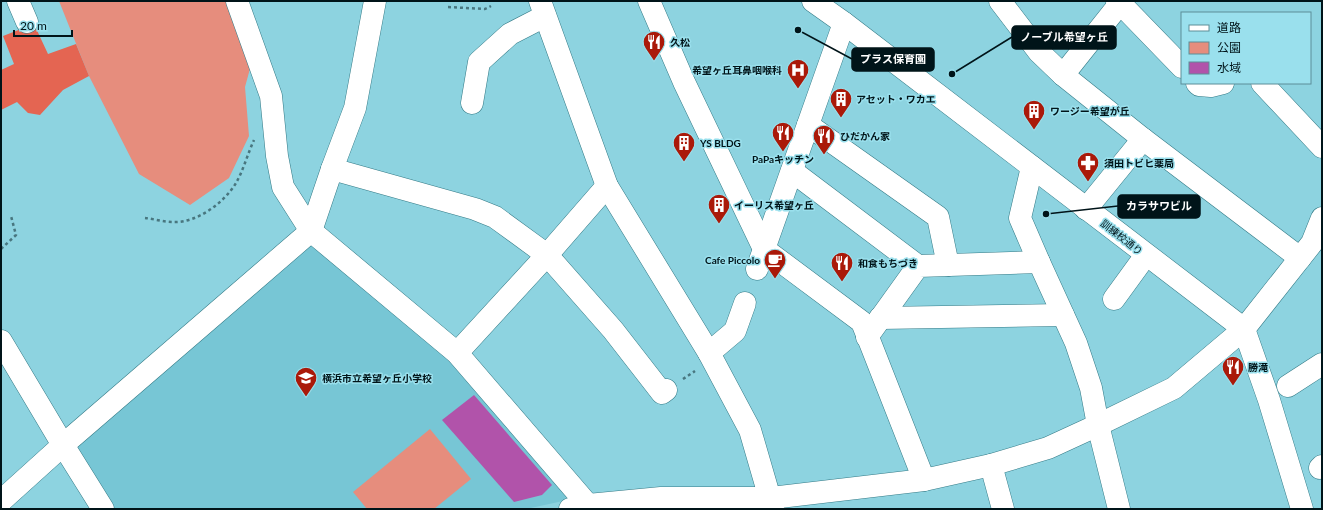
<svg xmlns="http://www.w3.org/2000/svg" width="1323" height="510" viewBox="0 0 1323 510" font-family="Lato,'Noto Sans JP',sans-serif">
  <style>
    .built { fill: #77c6d5 }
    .green { fill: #e68d7d }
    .forest { fill: #e46552 }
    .water { fill: #b153aa }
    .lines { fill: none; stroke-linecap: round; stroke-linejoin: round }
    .minor-casing { stroke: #347b87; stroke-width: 23 }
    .path { stroke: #48767f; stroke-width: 2.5; stroke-dasharray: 3 3; stroke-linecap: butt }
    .minor { stroke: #fff; stroke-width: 22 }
    .labels { text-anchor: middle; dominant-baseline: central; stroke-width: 3; stroke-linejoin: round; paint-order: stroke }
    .poi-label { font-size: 10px; font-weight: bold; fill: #001419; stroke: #9ae0ed; text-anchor: start }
    .street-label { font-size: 10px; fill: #001419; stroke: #9ae0ed }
    .leader { fill: none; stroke: #001419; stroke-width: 1.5 }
    .callout-dot { fill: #001419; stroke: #9ae0ed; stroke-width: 1.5 }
    .callout { fill: #001419; stroke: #001419; stroke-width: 1.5 }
    .callout-label { font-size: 11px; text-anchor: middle; font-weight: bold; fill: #fff }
  </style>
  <rect width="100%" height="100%" fill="#8dd3e0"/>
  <!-- built -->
  <polygon class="built" points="313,237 450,354 570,492 563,501 526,509 114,509 71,442"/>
  <!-- green -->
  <g class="green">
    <polygon points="59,1 228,1 251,65 245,87 249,136 229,178 190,205 139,174 89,76"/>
    <polygon points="430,429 471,479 434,509 367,509 353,492"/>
  </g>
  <!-- forest -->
  <polygon class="forest" points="34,24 48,54 76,44 89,76 63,90 40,115 28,113 17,102 1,110 1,70 14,64 3,36"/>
  <!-- water -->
  <polygon class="water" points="474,395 552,485 542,495 514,502 442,420"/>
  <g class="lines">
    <!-- minor casing -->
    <g class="minor-casing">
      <g id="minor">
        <polyline points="18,1 27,22"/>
        <polyline points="237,1 271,96 277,156 283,187 311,231 457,353 588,505"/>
        <polyline points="540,1 607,186 709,353 750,430 773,509"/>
        <polyline points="649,1 684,82 764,249 862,322 924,480"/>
        <polyline points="813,1 844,23 1244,329 1269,400 1302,509"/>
        <polyline points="1000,1 1039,52 1063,75 1143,139 1300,258"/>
        <polyline points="1117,1 1120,3 1182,67"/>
        <polyline points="1063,75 1122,1"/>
        <polyline points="1197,83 1199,85 1211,86 1223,83"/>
        <polyline points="1262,83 1322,147"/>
        <polyline points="472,103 479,62 510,34 545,16"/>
        <polyline points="808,125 938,217 948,265"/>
        <polyline points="1032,167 1020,218 1039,262"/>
        <polyline points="332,169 475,209 495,217 547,255 613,330 662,393 666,390"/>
        <polyline points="792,171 918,266"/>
        <polyline points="1086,209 1143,139"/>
        <polyline points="757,269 844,23"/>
        <polyline points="1114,299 1146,255"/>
        <polyline points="880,318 1063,315"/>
        <polyline points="867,337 918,266 1039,262 1076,343 1091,388 1098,425 1119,509"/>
        <polyline points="1,341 63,445 103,509"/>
        <polyline points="457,353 547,255 607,186"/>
        <polyline points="709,353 735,331 745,303"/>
        <polyline points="1288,386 1322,364"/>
        <polyline points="991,465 1003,509"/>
        <polyline points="1320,468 1322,466"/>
        <polyline points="1,501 63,445 311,231 332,169 355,108 375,1"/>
        <polyline points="570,509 588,505 661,498 771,498 924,480 991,465 1048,448 1098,425 1174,388 1244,329 1312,243 1322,218"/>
      </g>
    </g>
    <!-- path -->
    <g class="path">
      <polyline points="448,7 485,9 491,6"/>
      <path d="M145 218C154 219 164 222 173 222 197 223 224 203 236 183 243 171 248 153 254 140"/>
      <polyline points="1,249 16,235 11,216"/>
      <polyline points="683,379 695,371"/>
    </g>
    <!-- minor -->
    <use href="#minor" class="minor"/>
  </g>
  <!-- icons -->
  <defs>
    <g id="restaurant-pin" transform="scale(1.15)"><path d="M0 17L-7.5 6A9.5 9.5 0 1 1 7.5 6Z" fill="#aa1909" stroke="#9ae0ed"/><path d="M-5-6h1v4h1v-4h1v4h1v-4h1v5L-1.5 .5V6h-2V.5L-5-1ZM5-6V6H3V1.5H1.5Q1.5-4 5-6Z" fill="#fff"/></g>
    <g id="hospital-pin" transform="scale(1.15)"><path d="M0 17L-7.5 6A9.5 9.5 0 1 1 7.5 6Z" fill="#aa1909" stroke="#9ae0ed"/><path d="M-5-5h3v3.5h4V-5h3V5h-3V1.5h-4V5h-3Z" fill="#fff"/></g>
    <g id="building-pin" transform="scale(1.15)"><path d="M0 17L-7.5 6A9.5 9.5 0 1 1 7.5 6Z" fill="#aa1909" stroke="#9ae0ed"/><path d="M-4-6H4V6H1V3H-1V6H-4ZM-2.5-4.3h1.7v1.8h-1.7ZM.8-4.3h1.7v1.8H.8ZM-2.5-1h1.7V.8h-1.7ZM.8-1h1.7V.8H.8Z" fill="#fff"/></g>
    <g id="pharmacy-pin" transform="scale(1.15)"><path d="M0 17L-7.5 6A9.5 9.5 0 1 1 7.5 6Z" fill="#aa1909" stroke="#9ae0ed"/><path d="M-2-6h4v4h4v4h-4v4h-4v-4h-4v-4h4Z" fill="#fff"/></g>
    <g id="cafe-pin" transform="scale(1.15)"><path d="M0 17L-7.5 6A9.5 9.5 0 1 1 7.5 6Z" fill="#aa1909" stroke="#9ae0ed"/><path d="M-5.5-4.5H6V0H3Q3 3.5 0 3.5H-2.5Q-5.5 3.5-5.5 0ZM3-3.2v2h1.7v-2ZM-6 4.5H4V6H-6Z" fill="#fff"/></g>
    <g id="school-pin" transform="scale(1.15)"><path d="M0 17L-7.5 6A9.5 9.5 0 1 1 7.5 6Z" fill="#aa1909" stroke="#9ae0ed"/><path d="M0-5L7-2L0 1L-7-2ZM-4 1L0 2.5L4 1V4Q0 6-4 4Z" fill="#fff"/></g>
  </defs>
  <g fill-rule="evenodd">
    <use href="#restaurant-pin" x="654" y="42"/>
    <use href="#hospital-pin" x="798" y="70"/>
    <use href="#building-pin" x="841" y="99"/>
    <use href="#building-pin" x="1034" y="111"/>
    <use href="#restaurant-pin" x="783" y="133"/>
    <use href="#restaurant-pin" x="824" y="136"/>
    <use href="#building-pin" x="684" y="143"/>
    <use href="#pharmacy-pin" x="1088" y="163"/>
    <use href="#building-pin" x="719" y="205"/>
    <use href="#cafe-pin" x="775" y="260"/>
    <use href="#restaurant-pin" x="842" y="263"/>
    <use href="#restaurant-pin" x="1233" y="367"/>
    <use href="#school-pin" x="306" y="378"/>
  </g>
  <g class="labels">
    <!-- poi labels -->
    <g class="poi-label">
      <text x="670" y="42">久松</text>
      <text x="782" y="70" text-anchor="end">希望ヶ丘耳鼻咽喉科</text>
      <text x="856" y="99">アセット・ワカエ</text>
      <text x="1050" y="111">ワージー希望が丘</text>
      <text x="840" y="136">ひだかん家</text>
      <text x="700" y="143">YS BLDG</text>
      <text x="783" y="159" text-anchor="middle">PaPaキッチン</text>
      <text x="1104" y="163">須田トビヒ薬局</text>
      <text x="734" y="205">イーリス希望ヶ丘</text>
      <text x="760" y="260" text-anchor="end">Cafe Piccolo</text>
      <text x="858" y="263">和食もちづき</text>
      <text x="1248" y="367">勝滝</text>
      <text x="322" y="378">横浜市立希望ヶ丘小学校</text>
    </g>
    <!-- street labels -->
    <g class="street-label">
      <text transform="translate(1122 237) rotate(38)">訓練校通り</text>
    </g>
  </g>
  <!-- callouts -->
  <path class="leader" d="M952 74L1012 37M798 30L852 59M1046 214L1118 206"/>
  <g class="callout-dot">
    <circle cx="952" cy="74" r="4"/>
    <circle cx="798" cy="30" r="4"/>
    <circle cx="1046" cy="214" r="4"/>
  </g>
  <g class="callout">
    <rect x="1012" y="26" width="104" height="23" rx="4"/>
    <rect x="852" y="48" width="82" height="23" rx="4"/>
    <rect x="1118" y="195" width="82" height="23" rx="4"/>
  </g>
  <g class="callout-label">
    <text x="1064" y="41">ノーブル希望ヶ丘</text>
    <text x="893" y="63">プラス保育園</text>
    <text x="1159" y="210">カラサワビル</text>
  </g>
  <!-- border -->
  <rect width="1323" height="510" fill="none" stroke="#001419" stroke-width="4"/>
  <!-- legend -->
  <rect x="1181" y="12" width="130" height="72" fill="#9ae0ed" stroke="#5c8e98"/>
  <rect x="1189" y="25" width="20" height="6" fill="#ffffff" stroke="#5c8e98"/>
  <text x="1217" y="32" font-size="12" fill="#001419">道路</text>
  <rect x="1189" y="42" width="20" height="12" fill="#e68d7d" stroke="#5c8e98"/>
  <text x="1217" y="52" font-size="12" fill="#001419">公園</text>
  <rect x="1189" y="62" width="20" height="12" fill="#b153aa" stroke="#5c8e98"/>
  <text x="1217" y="72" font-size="12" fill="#001419">水域</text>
  <!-- scale -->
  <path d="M14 30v6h58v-6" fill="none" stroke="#001419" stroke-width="2"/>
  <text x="20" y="30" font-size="12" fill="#001419" stroke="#9ae0ed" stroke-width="3" paint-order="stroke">20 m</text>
</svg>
